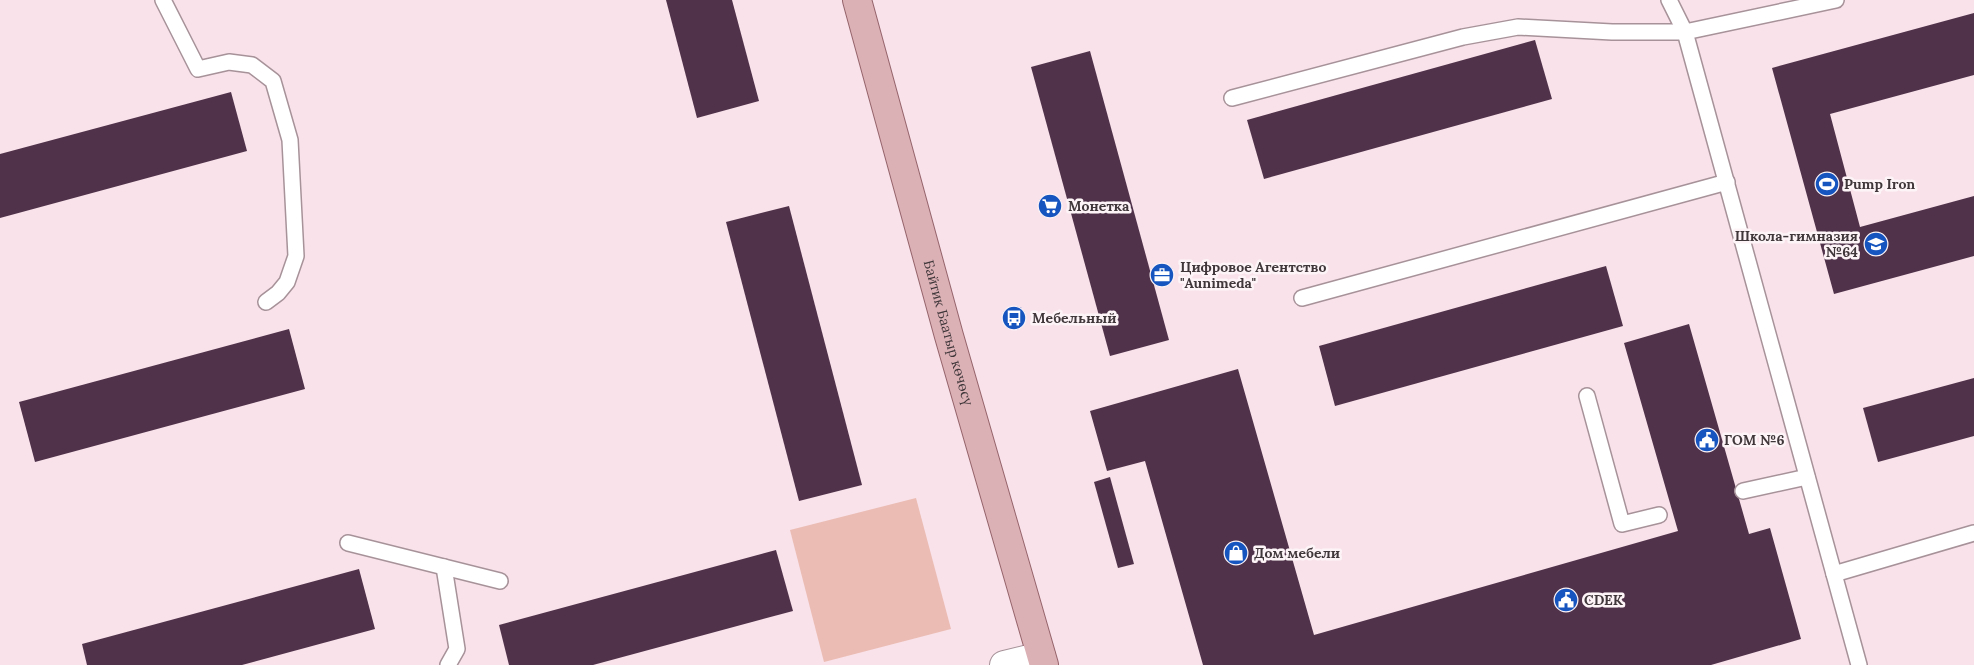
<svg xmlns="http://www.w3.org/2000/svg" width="1974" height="665" viewBox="0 0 1974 665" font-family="Lora,serif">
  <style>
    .green { fill: #ebbcb3 }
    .building { fill: #50324a }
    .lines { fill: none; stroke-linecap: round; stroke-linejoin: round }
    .service-casing { stroke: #a7929a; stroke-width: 18 }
    .minor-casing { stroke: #a7929a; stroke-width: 30 }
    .primary-casing { stroke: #95646b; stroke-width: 30 }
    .service { stroke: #fff; stroke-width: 15 }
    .minor { stroke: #fff; stroke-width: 28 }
    .primary { stroke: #dcb1b6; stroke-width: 28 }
    .labels { text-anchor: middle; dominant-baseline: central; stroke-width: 5; stroke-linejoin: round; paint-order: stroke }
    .poi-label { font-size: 14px; font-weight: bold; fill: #3f373a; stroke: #fdf4f7; text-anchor: start }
    .street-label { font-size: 14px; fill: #3f373a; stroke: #fdf4f7 }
  </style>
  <rect width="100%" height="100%" fill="#f9e2ea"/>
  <!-- green -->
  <polygon class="green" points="916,498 951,629 824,662 790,530"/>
  <!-- building -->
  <g class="building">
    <polygon points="666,0 732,0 759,101 697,118"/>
    <polygon points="1974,13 1974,75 1830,114 1860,227 1974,196 1974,256 1834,294 1772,68"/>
    <polygon points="1535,40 1552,99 1264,179 1247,120"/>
    <polygon points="1090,51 1169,340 1110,356 1031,67"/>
    <polygon points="231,92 247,151 0,218 0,154"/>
    <polygon points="789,206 862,485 799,501 726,222"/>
    <polygon points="1606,266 1623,326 1335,406 1319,346"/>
    <polygon points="1689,324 1749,534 1770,528 1801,639 1711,665 1203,665 1145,461 1107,471 1090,411 1238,369 1314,635 1678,531 1624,343"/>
    <polygon points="289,329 305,389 35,462 19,402"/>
    <polygon points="1974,378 1974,436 1878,462 1863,408"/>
    <polygon points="1110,477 1134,564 1118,568 1094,482"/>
    <polygon points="776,550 793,611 593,665 509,665 499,625"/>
    <polygon points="359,569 375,629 242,665 87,665 82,644"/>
  </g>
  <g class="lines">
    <!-- service casing -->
    <g class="service-casing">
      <g id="service">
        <polyline points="163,0 198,69 229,62 252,65 273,81 290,140 296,256 287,282 278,293 266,302"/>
        <polyline points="1669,0 1685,32 1859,665"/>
        <polyline points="1232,98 1463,37 1518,27 1612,32 1685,32 1836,0"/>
        <polyline points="1302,298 1727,182"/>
        <polyline points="1587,396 1622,524 1659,515"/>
        <polyline points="1743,491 1807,477"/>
        <polyline points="348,543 500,581"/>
        <polyline points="444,567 457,649 448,665"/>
        <polyline points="1834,574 1974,533"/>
      </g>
    </g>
    <!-- minor casing -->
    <g class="minor-casing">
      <polyline id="minor" points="1004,665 1041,656"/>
    </g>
    <!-- primary casing -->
    <g class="primary-casing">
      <g id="primary">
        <path id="s1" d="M857 0 949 336 1044 665"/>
      </g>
    </g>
    <!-- service -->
    <use href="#service" class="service"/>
    <!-- minor -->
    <use href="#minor" class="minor"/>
    <!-- primary -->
    <use href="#primary" class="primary"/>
  </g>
  <!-- icons -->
  <defs>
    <g id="stadium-disc" transform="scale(1.25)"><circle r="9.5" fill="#1655c0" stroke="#fdf4f7"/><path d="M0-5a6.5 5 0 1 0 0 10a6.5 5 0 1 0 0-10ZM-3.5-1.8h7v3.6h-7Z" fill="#fff"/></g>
    <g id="supermarket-disc" transform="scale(1.25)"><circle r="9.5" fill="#1655c0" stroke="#fdf4f7"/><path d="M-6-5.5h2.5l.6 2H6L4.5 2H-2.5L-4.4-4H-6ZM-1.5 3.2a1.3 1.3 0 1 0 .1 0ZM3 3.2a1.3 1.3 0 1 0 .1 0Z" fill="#fff"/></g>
    <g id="school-disc" transform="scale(1.25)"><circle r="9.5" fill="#1655c0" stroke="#fdf4f7"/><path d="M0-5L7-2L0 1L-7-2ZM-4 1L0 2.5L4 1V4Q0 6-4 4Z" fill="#fff"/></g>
    <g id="office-disc" transform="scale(1.25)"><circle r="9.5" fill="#1655c0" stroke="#fdf4f7"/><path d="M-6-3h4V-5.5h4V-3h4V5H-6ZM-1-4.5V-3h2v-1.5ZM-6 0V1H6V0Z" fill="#fff"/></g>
    <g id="bus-disc" transform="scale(1.25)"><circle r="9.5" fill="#1655c0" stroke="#fdf4f7"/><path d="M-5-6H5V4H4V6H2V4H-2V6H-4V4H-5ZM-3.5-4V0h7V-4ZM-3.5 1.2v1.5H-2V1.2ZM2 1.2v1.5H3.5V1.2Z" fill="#fff"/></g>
    <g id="civic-disc" transform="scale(1.25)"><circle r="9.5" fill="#1655c0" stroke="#fdf4f7"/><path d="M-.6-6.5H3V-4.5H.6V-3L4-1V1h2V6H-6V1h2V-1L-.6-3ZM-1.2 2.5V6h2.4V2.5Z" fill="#fff"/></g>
    <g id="shop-disc" transform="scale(1.25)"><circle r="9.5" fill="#1655c0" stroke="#fdf4f7"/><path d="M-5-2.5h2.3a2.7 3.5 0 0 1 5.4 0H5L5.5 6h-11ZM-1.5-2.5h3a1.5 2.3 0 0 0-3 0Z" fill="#fff"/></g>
  </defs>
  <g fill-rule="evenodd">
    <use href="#stadium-disc" x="1827" y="184"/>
    <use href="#supermarket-disc" x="1050" y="206"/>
    <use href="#school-disc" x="1876" y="244"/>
    <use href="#office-disc" x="1162" y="275"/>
    <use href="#bus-disc" x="1014" y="318"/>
    <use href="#civic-disc" x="1707" y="440"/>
    <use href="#shop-disc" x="1236" y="553"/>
    <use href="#civic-disc" x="1566" y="600"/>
  </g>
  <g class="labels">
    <!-- poi labels -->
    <g class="poi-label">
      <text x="1844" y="184">Pump Iron</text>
      <text x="1068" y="206">Монетка</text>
      <text x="1858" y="236" text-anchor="end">Школа-гимназия<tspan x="1858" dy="16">№64</tspan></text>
      <text x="1180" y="267">Цифровое Агентство<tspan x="1180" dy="16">"Aunimeda"</tspan></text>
      <text x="1032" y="318">Мебельный</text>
      <text x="1724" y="440">ГОМ №6</text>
      <text x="1254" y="553">Дом мебели</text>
      <text x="1584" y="600">CDEK</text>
    </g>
    <!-- street labels -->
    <g class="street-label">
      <text stroke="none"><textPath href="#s1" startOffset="345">Байтик Баатыр көчөсү</textPath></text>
    </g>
  </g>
</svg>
